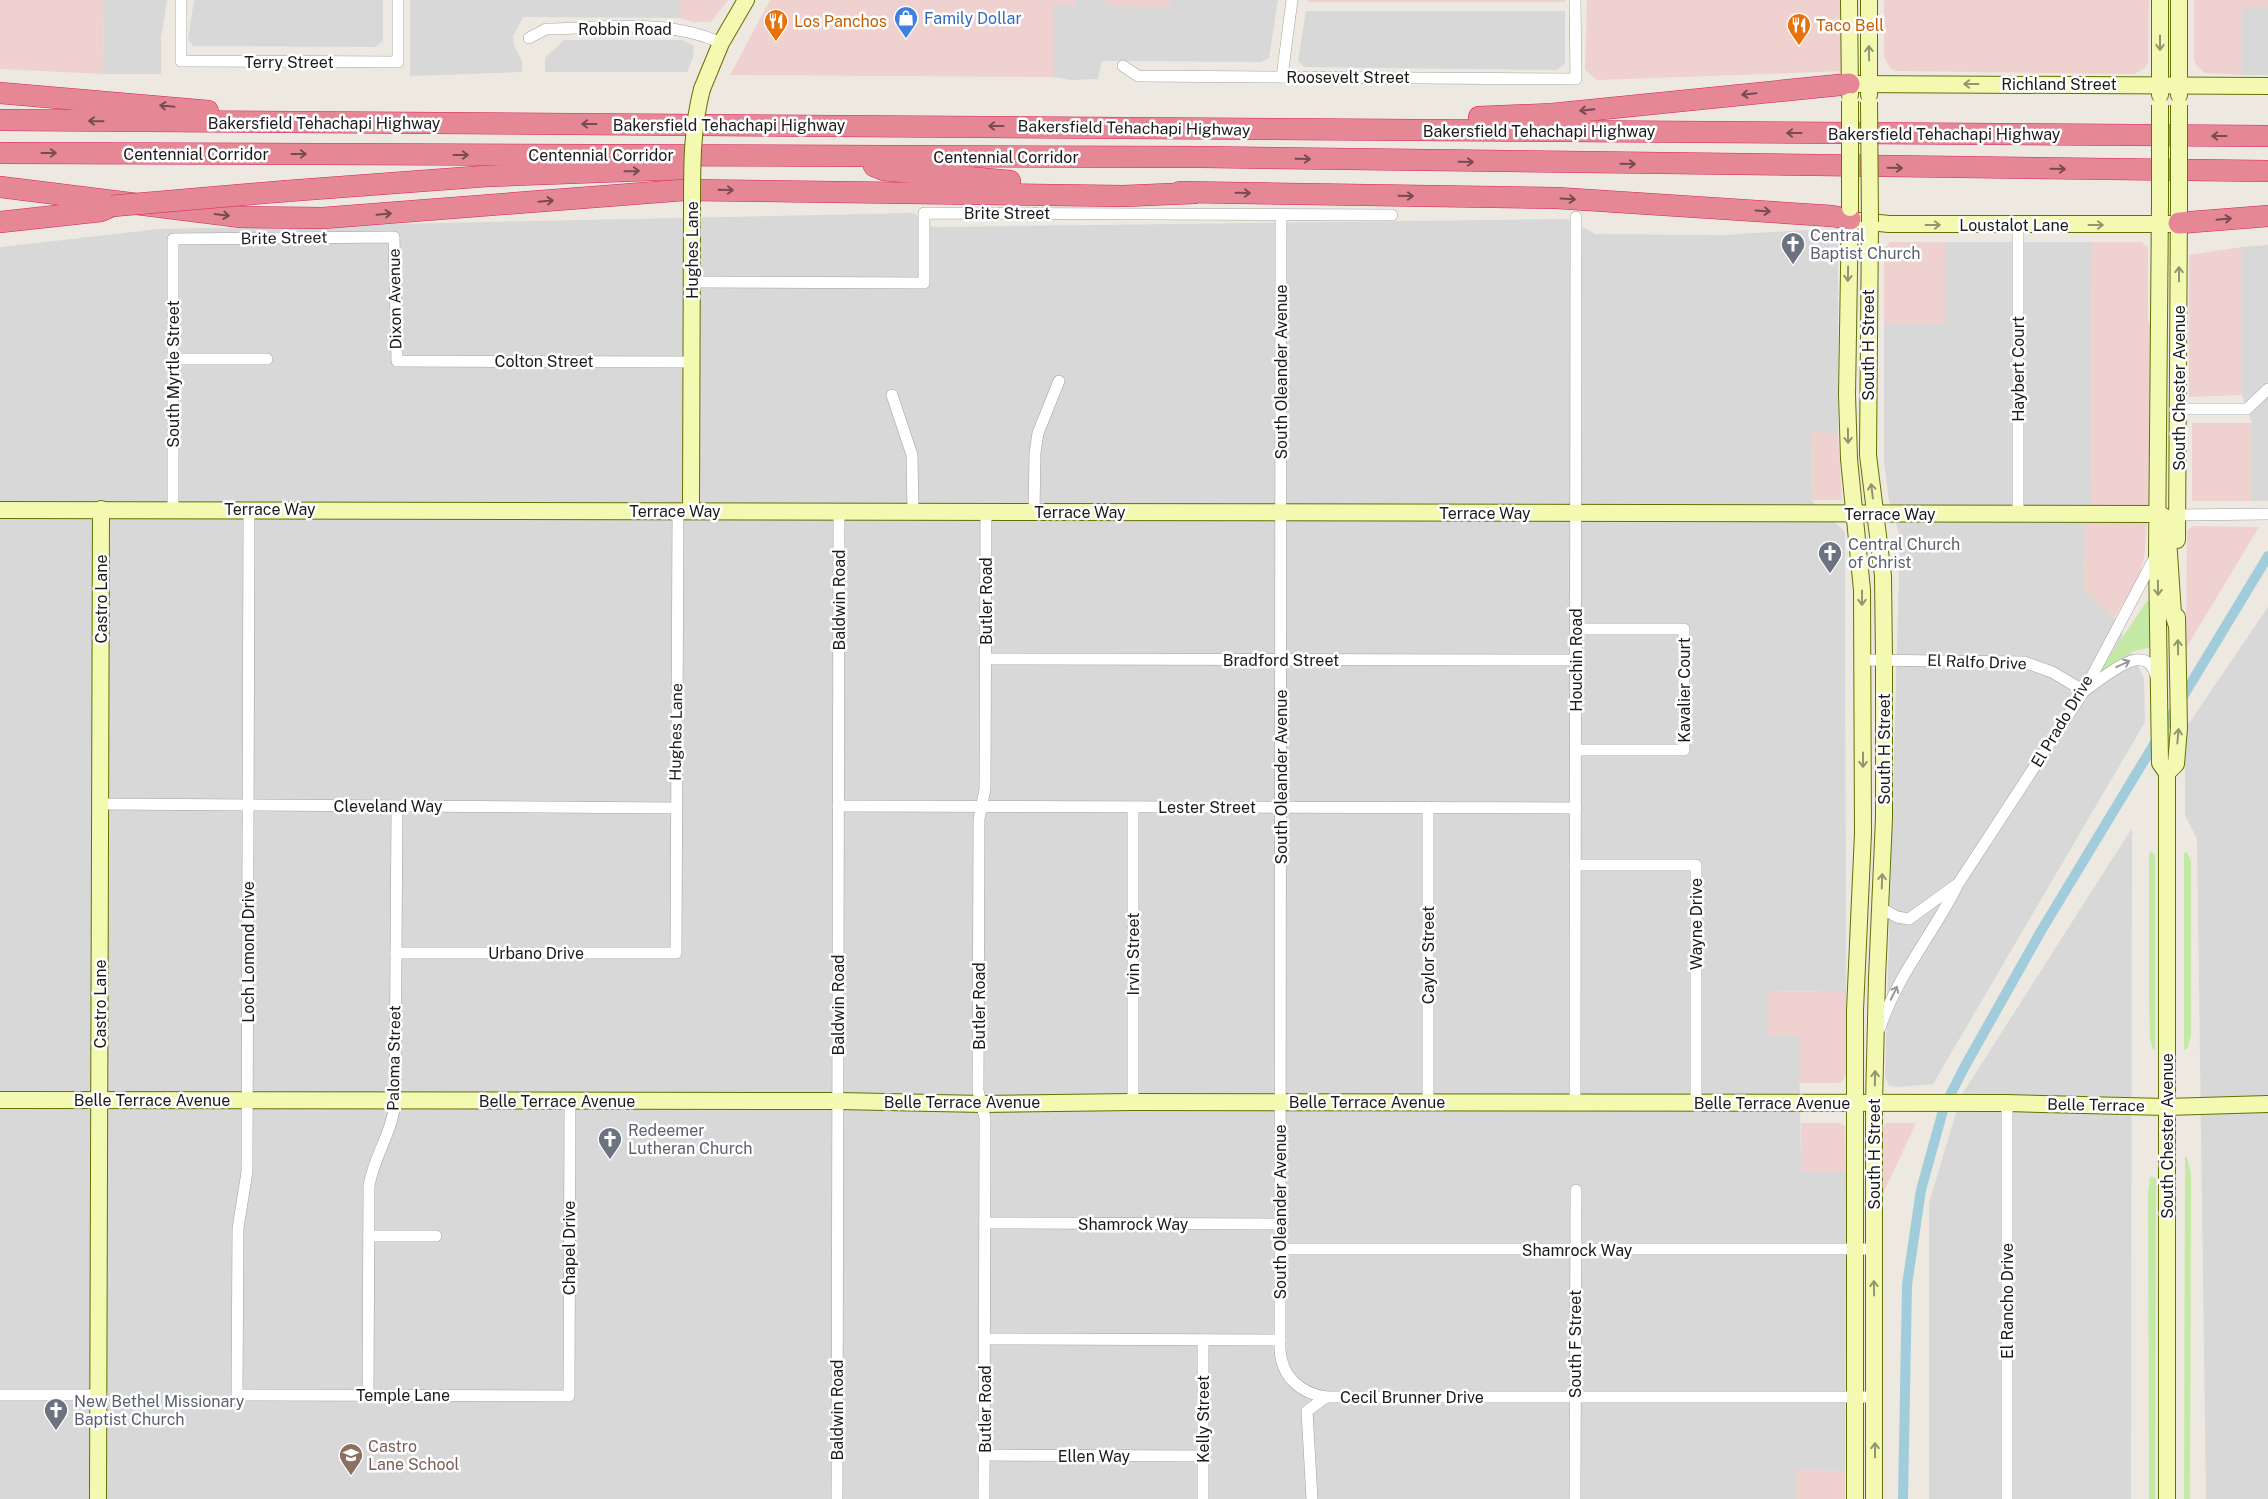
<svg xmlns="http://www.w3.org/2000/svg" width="2268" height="1499" viewBox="0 0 2268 1499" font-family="'Public Sans',sans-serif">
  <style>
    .residential { fill: #d9d8d8 }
    .commercial { fill: #efd1cf }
    .grass { fill: #c4e9a5 }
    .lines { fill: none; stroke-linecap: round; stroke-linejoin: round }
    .canal { stroke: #a0ccdc; stroke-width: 10 }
    .street-casing { stroke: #a2a2a2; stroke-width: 12 }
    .secondary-casing { stroke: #627104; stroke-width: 18 }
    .highway-casing { stroke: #d6225b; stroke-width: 22 }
    .street { stroke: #fff; stroke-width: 11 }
    .secondary { stroke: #f4f9b2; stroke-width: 16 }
    .highway { stroke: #e68796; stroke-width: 21 }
    .secondary-bridge-casing { stroke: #627104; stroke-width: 18; stroke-linecap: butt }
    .highway-bridge-casing { stroke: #d6225b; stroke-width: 22; stroke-linecap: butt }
    .secondary-bridge { stroke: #f4f9b2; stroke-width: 16 }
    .highway-bridge { stroke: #e68796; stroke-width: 21 }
    .oneway { stroke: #92956e }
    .oneway2 { stroke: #764c52 }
    .oneway3 { stroke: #989898 }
    .labels { text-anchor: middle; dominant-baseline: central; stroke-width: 5; stroke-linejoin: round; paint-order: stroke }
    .shop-label { font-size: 16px; fill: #366cbe; stroke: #fff; text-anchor: start }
    .food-label { font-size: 16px; fill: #c56008; stroke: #fff; text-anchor: start }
    .street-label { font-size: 16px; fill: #1b1b1b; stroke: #fff }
    .worship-label { font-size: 16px; fill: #5b616d; stroke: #fff; text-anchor: start }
    .education-label { font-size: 16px; fill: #785e54; stroke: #fff; text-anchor: start }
  </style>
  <rect width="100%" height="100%" fill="#ede9e1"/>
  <!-- residential -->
  <g class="residential">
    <polygon points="104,0 167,0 161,38 161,74 103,74"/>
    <polygon points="194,0 383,0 383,41 375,47 193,46 188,39"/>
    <polygon points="410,0 680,0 680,18 523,17 513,36 515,48 522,61 522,72 410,76"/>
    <polygon points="1076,0 1105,0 1105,6 1170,7 1170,0 1278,0 1269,58 1261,62 1102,61 1098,79 1071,80 1053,77 1053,6 1076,6"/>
    <rect x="2242" y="7" width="26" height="68"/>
    <polygon points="1306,11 1565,11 1565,64 1557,70 1304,67 1298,61"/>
    <polygon points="564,40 682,40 694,46 693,57 687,72 545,72 545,58"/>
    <polygon points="914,213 933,227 1568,219 1595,234 1724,235 1838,228 1838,433 1812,433 1811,500 1845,532 1846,992 1768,991 1768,1035 1799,1036 1801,1171 1846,1171 1845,1471 1795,1470 1795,1499 0,1499 0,247 160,229"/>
    <polygon points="1945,242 2092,242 2091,501 2085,528 2084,589 2114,618 2144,678 2145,722 1933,1084 1900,1087 1889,1086 1885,1077 1900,537 1889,501 1884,462 1884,323 1945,323"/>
    <polygon points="2268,245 2268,501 2252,501 2252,423 2242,395 2242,247"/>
    <polygon points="2268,607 2268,1499 2206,1499 2197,839 2185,815 2185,729"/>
    <polygon points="2132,828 2131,1499 1929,1499 1929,1203 1961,1096"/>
  </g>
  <!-- commercial -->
  <g class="commercial">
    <polygon points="0,0 104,0 103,74 0,69"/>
    <polygon points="680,0 728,0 711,22 693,22 680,18"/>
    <polygon points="770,0 1076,0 1076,6 1053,6 1053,77 730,75"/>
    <polygon points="1105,0 1170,0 1170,7 1105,6"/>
    <rect x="1308" y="0" width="257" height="2"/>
    <polygon points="1587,0 1847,0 1846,71 1597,80 1585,70"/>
    <polygon points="1884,0 2149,0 2148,63 2145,68 2134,74 1896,71 1890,68 1884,57"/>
    <polygon points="2194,0 2268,0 2268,7 2242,7 2242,75 2205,73 2196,65 2194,59"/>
    <polygon points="1890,242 1945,242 1945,323 1884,323 1884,249"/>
    <polygon points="2092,242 2142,242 2148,248 2148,323 2153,323 2149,501 2144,559 2138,580 2114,618 2084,589 2085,528 2091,501"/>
    <polygon points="2242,247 2242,395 2189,397 2189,255"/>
    <rect x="2192" y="423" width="60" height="78"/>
    <polygon points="1812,432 1838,433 1842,500 1811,500"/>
    <polygon points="2193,526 2259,527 2186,648 2187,531"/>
    <polygon points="1768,991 1846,992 1846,1074 1843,1080 1838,1083 1799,1083 1799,1036 1767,1035"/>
    <polygon points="1801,1123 1839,1123 1845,1126 1846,1171 1801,1171"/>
    <polygon points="1886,1123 1916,1123 1883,1194 1881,1130"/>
    <polygon points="1795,1470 1845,1471 1845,1499 1795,1499"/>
  </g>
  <!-- grass -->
  <g class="grass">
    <path d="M2147 601H2150V648C2128 650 2115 661 2100 676L2097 675Z"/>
    <polygon points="2151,851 2155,855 2155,1049 2153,1049 2150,1039 2149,1000 2149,854"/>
    <polygon points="2187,852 2191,861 2191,1036 2187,1049 2184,1050 2184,853"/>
    <polygon points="2185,1157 2187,1157 2191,1174 2190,1499 2184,1499"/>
    <polygon points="2150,1177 2156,1178 2155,1499 2149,1499 2148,1192"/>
  </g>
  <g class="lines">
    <!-- canal -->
    <polyline class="canal" points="1903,1499 1907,1285 1921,1190 1944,1107 1965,1066 2041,931 2268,556"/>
    <!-- street casing -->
    <g class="street-casing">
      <g id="street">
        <polyline points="181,0 181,61 398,62 398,0"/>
        <path d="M529 38 546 29C603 28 668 18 721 43"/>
        <polyline points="1123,66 1138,76 1576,79 1575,0"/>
        <polyline points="1282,77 1292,0"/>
        <path d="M1281 215 1280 1350C1282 1377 1300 1393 1326 1397H1875"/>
        <polyline points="2018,225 2018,514"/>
        <polyline points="692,282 924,283 924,213 1392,215"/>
        <polyline points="173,359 267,359"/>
        <polyline points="892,395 912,455 913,511"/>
        <polyline points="2178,409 2247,409 2268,389"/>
        <polyline points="173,509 173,239 394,237 397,361 692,362"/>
        <polyline points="249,509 247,1172 238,1228 237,1395 569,1396 570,1101"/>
        <polyline points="1034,512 1035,453 1038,433 1059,381"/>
        <polyline points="2178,515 2268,514"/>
        <polyline points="986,659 1576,660"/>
        <path d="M1863 660 2024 662 2052 672 2084 691C2102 680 2149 633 2157 681"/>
        <polyline points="1576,750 1684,750 1684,629 1576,629"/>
        <polyline points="100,804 676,808"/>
        <polyline points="838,806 1576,808"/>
        <polyline points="1575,865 1696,865 1696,1103"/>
        <polyline points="1881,908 1897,917 1909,919 1956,885"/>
        <polyline points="396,953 676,953 678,511"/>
        <path d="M1880 1028C1897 975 1934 933 1958 884L2084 691 2156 555"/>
        <polyline points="1133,1102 1133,807"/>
        <polyline points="1428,1102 1428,807"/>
        <polyline points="1575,1102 1576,217"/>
        <polyline points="985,1223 1280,1224"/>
        <polyline points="369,1236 436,1236"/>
        <polyline points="1280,1249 1874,1249"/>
        <polyline points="985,1339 1280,1340"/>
        <polyline points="0,1395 99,1395"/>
        <path d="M368 1395 369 1186C374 1155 393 1132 395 1101L397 806"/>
        <polyline points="984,1455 1203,1456"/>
        <polyline points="837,1499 839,511"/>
        <polyline points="984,1499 985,1118 978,1091 979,819 985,789 986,512"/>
        <polyline points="1203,1499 1203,1340"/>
        <polyline points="1312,1499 1307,1411 1326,1397"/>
        <polyline points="1575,1499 1576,1190"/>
        <polyline points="2007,1499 2007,1103"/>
      </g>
    </g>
    <!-- secondary casing -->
    <g class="secondary-casing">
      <g id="secondary">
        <polyline points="1849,0 1850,95"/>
        <polyline points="1869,0 1869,95"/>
        <polyline points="1849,84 2268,86"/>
        <polyline points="702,89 721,43 746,0"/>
        <polyline points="2160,95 2160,0"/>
        <polyline points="2179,95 2179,0"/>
        <polyline points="2160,203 2157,554 2160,763 2167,773 2167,1499"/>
        <polyline points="1850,208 1847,395 1849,459 1862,590 1863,833 1855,1010 1855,1499"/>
        <polyline points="1860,221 1889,224 2170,224"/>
        <polyline points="1870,222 1868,455 1883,576 1884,659 1884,818 1877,978 1874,1104 1874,1499"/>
        <polyline points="0,510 2159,514 2165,517 2167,523 2173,614 2177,626"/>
        <polyline points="691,511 692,204"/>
        <polyline points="2177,540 2179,203"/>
        <polyline points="2167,773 2176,764 2179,728 2177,617"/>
        <polyline points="0,1100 838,1101 983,1104 1133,1102 2007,1103 2166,1107 2268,1104"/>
        <polyline points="98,1499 101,509"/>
      </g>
    </g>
    <!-- highway casing -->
    <g class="highway-casing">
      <g id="highway">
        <polyline points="0,93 208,111"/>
        <polyline points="1479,117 1552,114 1849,84"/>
        <polyline points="0,120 2268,136"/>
        <polyline points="0,153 1202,157 2268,171"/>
        <polyline points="874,166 884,170 1010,181"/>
        <polyline points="0,187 241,217 323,218 684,190 1124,196 1194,193"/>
        <polyline points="287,191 488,176 678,169"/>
        <polyline points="1180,192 1557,198 1832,216 1850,219"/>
        <polyline points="0,222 101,211 112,206"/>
        <polyline points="2179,223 2268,216"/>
      </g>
    </g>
    <!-- street -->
    <use href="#street" class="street"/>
    <!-- secondary -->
    <use href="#secondary" class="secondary"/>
    <!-- highway -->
    <use href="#highway" class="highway"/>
    <!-- secondary-bridge casing -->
    <g class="secondary-bridge-casing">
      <g id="secondary-bridge">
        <polyline points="1850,101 1850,208"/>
        <polyline points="1869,102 1870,222"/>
        <polyline points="2160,203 2160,105"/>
        <polyline points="2179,203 2179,105"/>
        <path d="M692 204C692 165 692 127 702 89"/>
      </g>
    </g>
    <!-- highway-bridge casing -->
    <g class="highway-bridge-casing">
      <polyline id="highway-bridge" points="112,206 287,191"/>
    </g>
    <!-- secondary-bridge -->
    <use href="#secondary-bridge" class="secondary-bridge"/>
    <!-- highway-bridge -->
    <use href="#highway-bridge" class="highway-bridge"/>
  </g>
  <!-- one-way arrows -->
  <defs><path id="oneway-shaft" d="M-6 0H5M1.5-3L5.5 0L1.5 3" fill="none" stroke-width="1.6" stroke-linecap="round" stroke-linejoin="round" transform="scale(1.25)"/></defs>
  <g class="oneway">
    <use href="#oneway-shaft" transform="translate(2160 43) rotate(90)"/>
    <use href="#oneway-shaft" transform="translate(1869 53) rotate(-91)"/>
    <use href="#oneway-shaft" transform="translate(1971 84) rotate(180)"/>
    <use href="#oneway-shaft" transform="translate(1933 225)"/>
    <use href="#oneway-shaft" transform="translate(2096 225)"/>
    <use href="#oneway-shaft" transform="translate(1848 274) rotate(91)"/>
    <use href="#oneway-shaft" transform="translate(2179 274) rotate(-90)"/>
    <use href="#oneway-shaft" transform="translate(1848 436) rotate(89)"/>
    <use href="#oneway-shaft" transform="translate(1872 491) rotate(-97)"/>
    <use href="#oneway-shaft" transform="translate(2158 588) rotate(89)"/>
    <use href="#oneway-shaft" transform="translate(1862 598) rotate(90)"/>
    <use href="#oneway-shaft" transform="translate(2178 647) rotate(-91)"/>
    <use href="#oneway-shaft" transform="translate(2178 736) rotate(-85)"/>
    <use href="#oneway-shaft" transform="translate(1863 760) rotate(90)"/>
    <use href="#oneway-shaft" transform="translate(1882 881) rotate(-88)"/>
    <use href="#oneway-shaft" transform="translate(1875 1078) rotate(-89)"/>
    <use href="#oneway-shaft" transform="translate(1874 1288) rotate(-91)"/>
    <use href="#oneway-shaft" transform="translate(1875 1450) rotate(-90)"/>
  </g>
  <g class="oneway2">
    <use href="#oneway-shaft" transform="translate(1749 94) rotate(174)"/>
    <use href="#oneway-shaft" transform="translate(167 106) rotate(-174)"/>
    <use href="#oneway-shaft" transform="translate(1587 110) rotate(174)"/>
    <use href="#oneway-shaft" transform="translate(96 121) rotate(-179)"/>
    <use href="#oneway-shaft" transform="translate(589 124) rotate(-180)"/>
    <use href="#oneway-shaft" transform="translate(996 126) rotate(-180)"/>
    <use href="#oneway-shaft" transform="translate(1794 133) rotate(-180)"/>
    <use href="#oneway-shaft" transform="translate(2219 136) rotate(-180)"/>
    <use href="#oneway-shaft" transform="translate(49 153)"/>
    <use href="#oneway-shaft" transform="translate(299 154)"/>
    <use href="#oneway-shaft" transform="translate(461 155)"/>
    <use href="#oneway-shaft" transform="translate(1303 159) rotate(1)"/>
    <use href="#oneway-shaft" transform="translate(1466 162) rotate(1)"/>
    <use href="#oneway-shaft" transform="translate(1628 164) rotate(1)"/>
    <use href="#oneway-shaft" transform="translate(1895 168) rotate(1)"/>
    <use href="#oneway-shaft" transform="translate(2058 169) rotate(1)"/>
    <use href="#oneway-shaft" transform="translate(632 171) rotate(-1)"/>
    <use href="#oneway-shaft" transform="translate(726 190) rotate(1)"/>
    <use href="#oneway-shaft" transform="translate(1243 193) rotate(1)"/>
    <use href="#oneway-shaft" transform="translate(1406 196) rotate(1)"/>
    <use href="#oneway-shaft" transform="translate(1568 199) rotate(3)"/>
    <use href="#oneway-shaft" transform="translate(546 201) rotate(-5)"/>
    <use href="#oneway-shaft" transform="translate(1763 211) rotate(4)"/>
    <use href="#oneway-shaft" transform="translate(384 214) rotate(-5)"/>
    <use href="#oneway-shaft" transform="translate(222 215) rotate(7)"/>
    <use href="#oneway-shaft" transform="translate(2224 219) rotate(-5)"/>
  </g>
  <g class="oneway3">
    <use href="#oneway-shaft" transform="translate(2123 664) rotate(-25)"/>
    <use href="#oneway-shaft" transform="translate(1894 993) rotate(-64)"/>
  </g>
  <!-- icons -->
  <defs>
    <g id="shop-pin" transform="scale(1.25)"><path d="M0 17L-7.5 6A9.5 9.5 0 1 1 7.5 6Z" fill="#3f7fe0" stroke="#fff"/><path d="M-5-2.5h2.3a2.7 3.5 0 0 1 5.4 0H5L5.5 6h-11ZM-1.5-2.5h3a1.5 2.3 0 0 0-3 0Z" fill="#fff"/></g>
    <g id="restaurant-pin" transform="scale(1.25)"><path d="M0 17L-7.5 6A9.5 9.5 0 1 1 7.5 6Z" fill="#e8710a" stroke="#fff"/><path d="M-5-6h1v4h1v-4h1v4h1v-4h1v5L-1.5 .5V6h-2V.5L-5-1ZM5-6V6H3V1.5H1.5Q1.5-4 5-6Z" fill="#fff"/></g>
    <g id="church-pin" transform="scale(1.25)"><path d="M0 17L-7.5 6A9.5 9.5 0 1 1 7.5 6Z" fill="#6b7280" stroke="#fff"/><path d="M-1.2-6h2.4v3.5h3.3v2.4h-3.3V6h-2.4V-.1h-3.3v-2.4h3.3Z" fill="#fff"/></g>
    <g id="school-pin" transform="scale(1.25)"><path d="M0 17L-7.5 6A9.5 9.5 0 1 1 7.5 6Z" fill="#8d6e63" stroke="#fff"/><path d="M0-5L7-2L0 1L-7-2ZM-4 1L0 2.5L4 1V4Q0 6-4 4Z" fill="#fff"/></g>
  </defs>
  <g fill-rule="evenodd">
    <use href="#shop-pin" x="906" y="18"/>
    <use href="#restaurant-pin" x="776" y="21"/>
    <use href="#restaurant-pin" x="1799" y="25"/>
    <use href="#church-pin" x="1793" y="244"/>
    <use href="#church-pin" x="1830" y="553"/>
    <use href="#church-pin" x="610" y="1139"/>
    <use href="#church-pin" x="56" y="1410"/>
    <use href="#school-pin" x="351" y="1455"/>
  </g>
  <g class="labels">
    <!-- shop labels -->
    <g class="shop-label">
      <text x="924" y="18">Family Dollar</text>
    </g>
    <!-- food labels -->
    <g class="food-label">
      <text x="794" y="21">Los Panchos</text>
      <text x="1816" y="25">Taco Bell</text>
    </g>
    <!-- street labels -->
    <g class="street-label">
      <text x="625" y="29">Robbin Road</text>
      <text x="289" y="62">Terry Street</text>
      <text x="1348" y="77">Roosevelt Street</text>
      <text x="2059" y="84">Richland Street</text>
      <text x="324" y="123">Bakersfield Tehachapi Highway</text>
      <text x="729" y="125">Bakersfield Tehachapi Highway</text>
      <text transform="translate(1134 128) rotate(1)">Bakersfield Tehachapi Highway</text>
      <text x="1539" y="131">Bakersfield Tehachapi Highway</text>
      <text x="1944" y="134">Bakersfield Tehachapi Highway</text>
      <text x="196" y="154">Centennial Corridor</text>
      <text x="601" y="155">Centennial Corridor</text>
      <text x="1006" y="157">Centennial Corridor</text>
      <text x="1007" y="213">Brite Street</text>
      <text x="2014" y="225">Loustalot Lane</text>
      <text transform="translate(284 238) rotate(-1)">Brite Street</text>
      <text transform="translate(692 250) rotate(-90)">Hughes Lane</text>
      <text transform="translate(395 299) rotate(-91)">Dixon Avenue</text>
      <text transform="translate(1868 345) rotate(-90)">South H Street</text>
      <text x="544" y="361">Colton Street</text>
      <text transform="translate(2018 369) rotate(-90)">Haybert Court</text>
      <text transform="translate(1281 372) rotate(-90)">South Oleander Avenue</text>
      <text transform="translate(173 374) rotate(-90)">South Myrtle Street</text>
      <text transform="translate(2179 388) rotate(-90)">South Chester Avenue</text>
      <text x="270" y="509">Terrace Way</text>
      <text x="675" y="511">Terrace Way</text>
      <text x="1080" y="512">Terrace Way</text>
      <text x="1485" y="513">Terrace Way</text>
      <text x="1890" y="514">Terrace Way</text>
      <text transform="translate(101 599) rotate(-90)">Castro Lane</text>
      <text transform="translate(839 600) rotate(-90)">Baldwin Road</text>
      <text transform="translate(986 601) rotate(-90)">Butler Road</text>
      <text x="1281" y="660">Bradford Street</text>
      <text transform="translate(1576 660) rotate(-90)">Houchin Road</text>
      <text transform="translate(1977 662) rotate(2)">El Ralfo Drive</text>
      <text transform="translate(1684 690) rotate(-90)">Kavalier Court</text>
      <text transform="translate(2062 721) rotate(-59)">El Prado Drive</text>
      <text transform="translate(676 732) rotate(-89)">Hughes Lane</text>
      <text transform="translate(1884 749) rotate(-90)">South H Street</text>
      <text transform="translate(1281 777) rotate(-90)">South Oleander Avenue</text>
      <text x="388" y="806">Cleveland Way</text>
      <text x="1207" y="807">Lester Street</text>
      <text transform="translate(1696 924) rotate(-90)">Wayne Drive</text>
      <text transform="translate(248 952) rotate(-90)">Loch Lomond Drive</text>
      <text x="536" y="953">Urbano Drive</text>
      <text transform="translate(1133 954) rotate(-90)">Irvin Street</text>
      <text transform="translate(1428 955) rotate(-90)">Caylor Street</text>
      <text transform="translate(100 1004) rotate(-90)">Castro Lane</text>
      <text transform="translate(838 1005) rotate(-90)">Baldwin Road</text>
      <text transform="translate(979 1006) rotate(-90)">Butler Road</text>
      <text transform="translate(394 1058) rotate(-89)">Paloma Street</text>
      <text x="152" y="1100">Belle Terrace Avenue</text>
      <text x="557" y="1101">Belle Terrace Avenue</text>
      <text x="962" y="1102">Belle Terrace Avenue</text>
      <text x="1367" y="1102">Belle Terrace Avenue</text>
      <text x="1772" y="1103">Belle Terrace Avenue</text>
      <text transform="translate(2096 1105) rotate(1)">Belle Terrace</text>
      <text transform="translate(2167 1136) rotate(-90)">South Chester Avenue</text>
      <text transform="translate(1874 1154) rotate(-90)">South H Street</text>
      <text transform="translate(1280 1212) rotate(-90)">South Oleander Avenue</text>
      <text x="1133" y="1224">Shamrock Way</text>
      <text transform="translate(569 1248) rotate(-90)">Chapel Drive</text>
      <text x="1577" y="1250">Shamrock Way</text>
      <text transform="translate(2007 1301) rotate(-90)">El Rancho Drive</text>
      <text transform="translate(1575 1344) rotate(-90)">South F Street</text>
      <text x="403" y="1395">Temple Lane</text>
      <text x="1412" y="1397">Cecil Brunner Drive</text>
      <text transform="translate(985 1409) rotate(-90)">Butler Road</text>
      <text transform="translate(837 1410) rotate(-90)">Baldwin Road</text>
      <text transform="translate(1203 1419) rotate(-90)">Kelly Street</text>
      <text x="1094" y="1456">Ellen Way</text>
    </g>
    <!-- worship labels -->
    <g class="worship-label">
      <text x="1810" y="235">Central<tspan x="1810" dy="18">Baptist Church</tspan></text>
      <text x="1848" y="544">Central Church<tspan x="1848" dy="18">of Christ</tspan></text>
      <text x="628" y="1130">Redeemer<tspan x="628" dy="18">Lutheran Church</tspan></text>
      <text x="74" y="1401">New Bethel Missionary<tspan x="74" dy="18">Baptist Church</tspan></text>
    </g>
    <!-- education labels -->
    <g class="education-label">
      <text x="368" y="1446">Castro<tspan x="368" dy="18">Lane School</tspan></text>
    </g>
  </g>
</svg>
